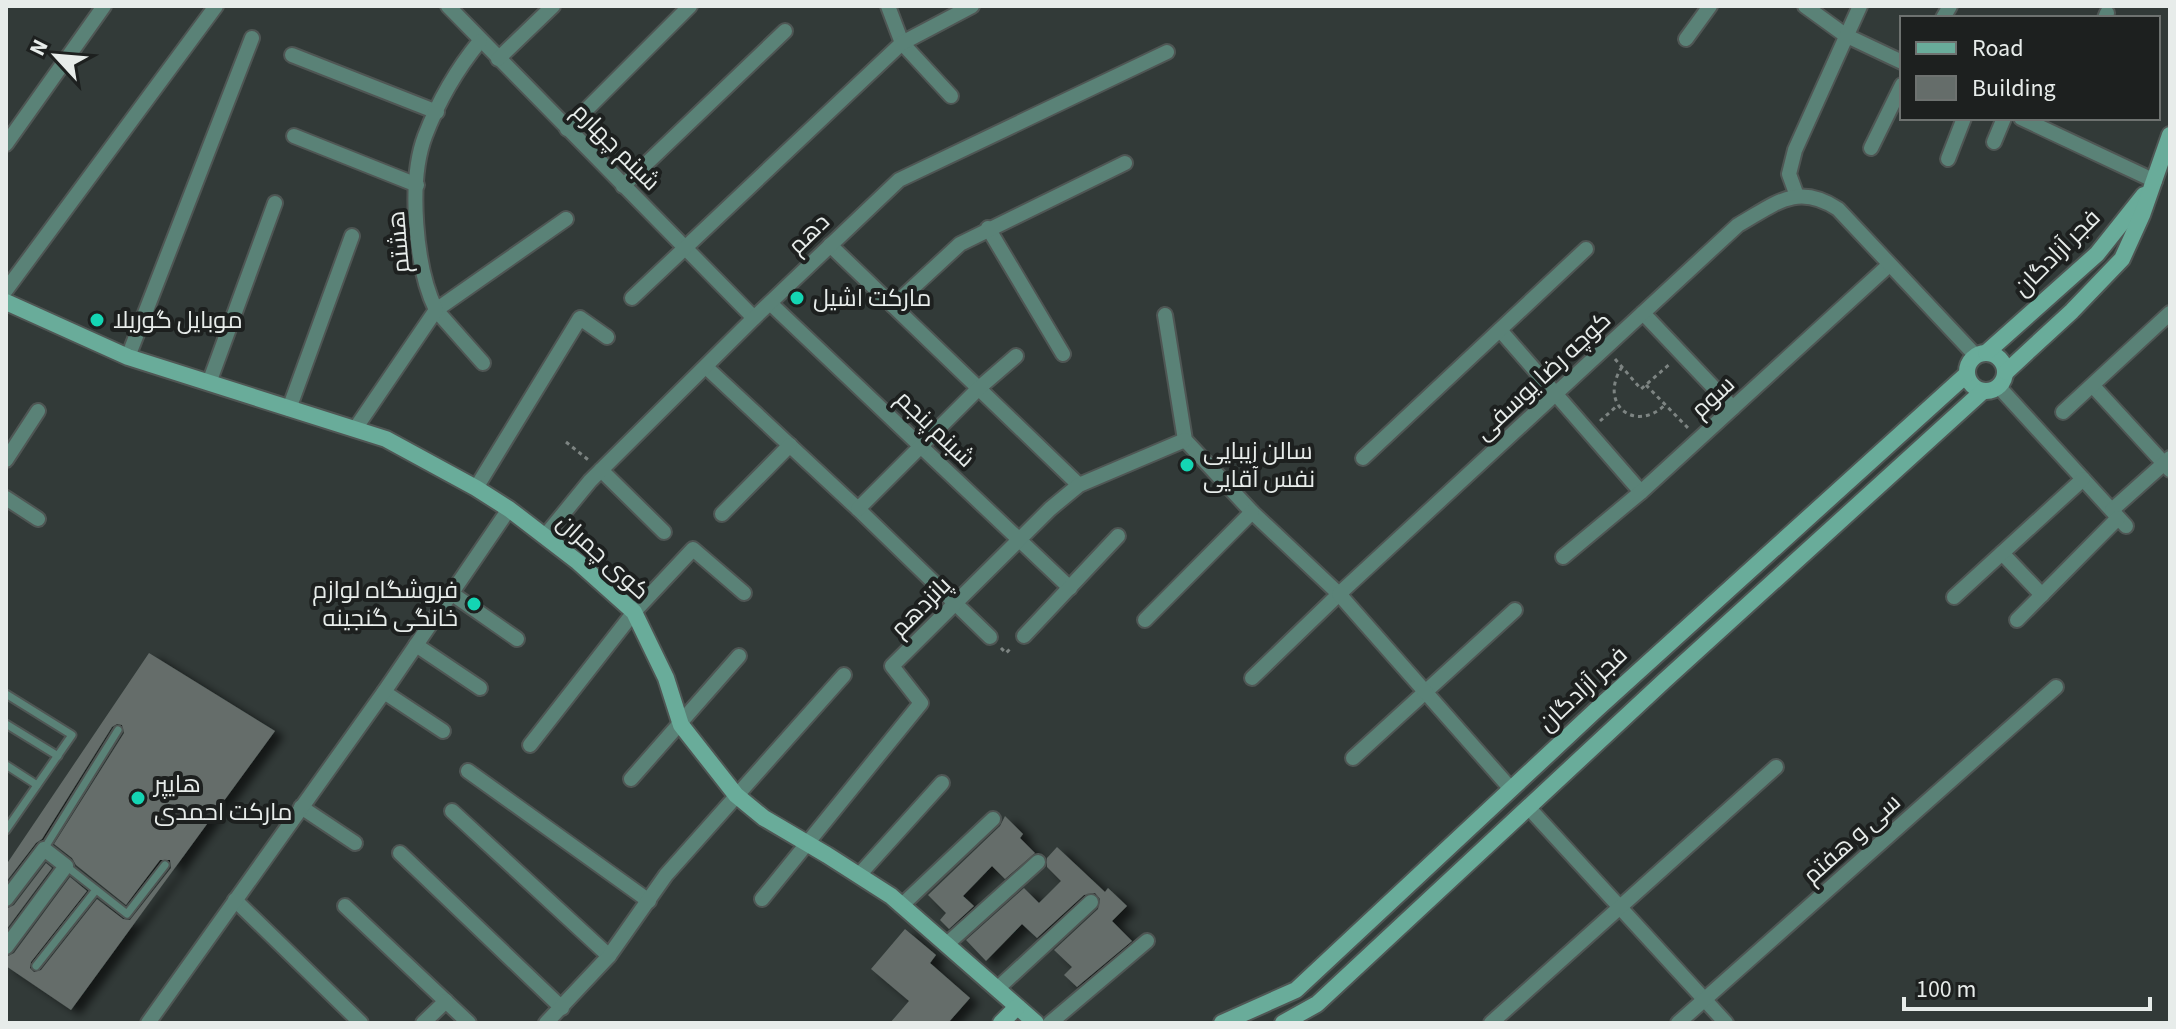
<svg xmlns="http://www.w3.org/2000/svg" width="2176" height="1029" viewBox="0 0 2176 1029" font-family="'Source Sans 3',Cairo,sans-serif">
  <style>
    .building { fill: #656d6a; filter: url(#shadow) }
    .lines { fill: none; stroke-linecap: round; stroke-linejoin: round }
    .lane-casing { stroke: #4f5654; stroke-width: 11 }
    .street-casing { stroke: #4f5654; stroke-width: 18 }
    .secondary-casing { stroke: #4f5654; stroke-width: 20 }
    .path { stroke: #7d8482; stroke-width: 3; stroke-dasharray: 4 4; stroke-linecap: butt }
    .lane { stroke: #5a8277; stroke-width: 7 }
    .street { stroke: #5a8277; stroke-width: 14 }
    .secondary { stroke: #69ac9a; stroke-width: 16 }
    .poi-dot { fill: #14d5b3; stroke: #1d201f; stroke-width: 3 }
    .labels { text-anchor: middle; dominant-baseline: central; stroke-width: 8; stroke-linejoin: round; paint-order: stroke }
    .street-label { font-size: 24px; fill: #e7ecea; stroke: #1d201f }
    .poi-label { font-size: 24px; fill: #e7ecea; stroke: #1d201f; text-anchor: start }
  </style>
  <defs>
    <filter id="shadow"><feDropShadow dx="9" dy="5" stdDeviation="4" flood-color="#0009"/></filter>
  </defs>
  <rect width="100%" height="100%" fill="#323a38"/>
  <!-- building -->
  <g class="building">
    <polygon points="149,653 275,731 71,1010 6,966 6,957 14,953 70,877 87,891 31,962 30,968 34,972 41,970 97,899 123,919 130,920 171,868 170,860 160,860 126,905 76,865 72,858 54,844 124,733 122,725 117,724 112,727 42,839 36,843 6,882 6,865"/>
    <polygon points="1005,816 1023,834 1020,838 1035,853 1005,879 992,866 963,896 974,906 949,929 940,920 946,913 928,895 1000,826"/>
    <polygon points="1057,847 1105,892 1108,888 1127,906 1112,921 1132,941 1077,987 1064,975 1072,967 1054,950 1098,909 1100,899 1095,893 1084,895 1037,938 1022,924 986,961 966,940 1024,888 1039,903 1061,881 1047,867 1047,858"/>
    <polygon points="46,863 52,868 6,930 6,909 14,905"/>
    <polygon points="905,929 936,955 930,963 970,998 948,1023 890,1023 909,1001 871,969"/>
  </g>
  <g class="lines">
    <!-- lane casing -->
    <g class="lane-casing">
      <g id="lane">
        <polyline points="6,694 72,735 6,830"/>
        <polyline points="6,724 58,756"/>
        <polyline points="6,765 37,785"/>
        <polyline points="44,849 118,730"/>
        <polyline points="66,866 127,914 165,865"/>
        <polyline points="36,966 96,890"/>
      </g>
    </g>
    <!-- street casing -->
    <g class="street-casing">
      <g id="street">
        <polyline points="448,6 754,318"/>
        <polyline points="888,6 902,43 951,96"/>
        <polyline points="1805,6 1845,35 1902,62"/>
        <polyline points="1943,18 1950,6"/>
        <polyline points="2105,18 2107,13"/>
        <polyline points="1686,39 1710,6"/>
        <polyline points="292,55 437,112"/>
        <polyline points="498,59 553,6"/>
        <polyline points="2021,118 2155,181"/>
        <polyline points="567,129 690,6"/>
        <polyline points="294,136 417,185"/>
        <polyline points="1994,142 2004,118"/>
        <polyline points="6,144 104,6"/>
        <polyline points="1871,148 1902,85"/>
        <polyline points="1948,159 1964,118"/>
        <polyline points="623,186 785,31"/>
        <polyline points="1797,196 1789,174 1795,150 1860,6"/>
        <polyline points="988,228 1063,354"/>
        <polyline points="830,245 1079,485"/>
        <polyline points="6,290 216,6"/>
        <polyline points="632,298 902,43 972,6"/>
        <polyline points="770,303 1070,588"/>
        <polyline points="893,306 960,244 1125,163"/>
        <polyline points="1643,313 1733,408"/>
        <polyline points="1165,315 1185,440 1252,512 1339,594 1252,678"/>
        <polyline points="1500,330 1641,492"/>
        <polyline points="128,357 252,38"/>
        <polyline points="483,363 436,310 566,219"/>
        <polyline points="706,367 858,509 990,637"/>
        <polyline points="209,383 275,203"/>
        <polyline points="2093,386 2170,470"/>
        <polyline points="1999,387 2126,526"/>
        <polyline points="289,409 352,236"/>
        <polyline points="2063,412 2170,313"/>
        <path d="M355 429 436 310C415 267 408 181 425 136 438 102 457 69 480 41"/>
        <polyline points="1363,458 1586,249"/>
        <polyline points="6,460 38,411"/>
        <polyline points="601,470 664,532"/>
        <polyline points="476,488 580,318 607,337"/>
        <polyline points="6,498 38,519"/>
        <polyline points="858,509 979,388 1016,356"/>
        <polyline points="2112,510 2170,458"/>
        <polyline points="722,514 790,445"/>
        <polyline points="545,536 590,481 754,318 899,180 1167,52"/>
        <polyline points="2002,553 2042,595"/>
        <polyline points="1563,557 1641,492 1889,265"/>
        <polyline points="451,593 517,639"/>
        <polyline points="1954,597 2083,479"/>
        <polyline points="1145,620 1252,512"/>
        <polyline points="2017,620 2118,518"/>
        <polyline points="1024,636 1118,536"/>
        <polyline points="416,645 480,688"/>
        <polyline points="384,692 443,731"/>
        <polyline points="530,745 634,612 693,549 744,593"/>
        <polyline points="1353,758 1515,610"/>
        <polyline points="468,771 649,901"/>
        <polyline points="631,779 739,656"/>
        <path d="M1511 789 1339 594 1738 225C1775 204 1797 182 1838 209L1976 356"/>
        <polyline points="301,807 355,843"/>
        <polyline points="1528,807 1726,1023"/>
        <polyline points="452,811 609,956"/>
        <polyline points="400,853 562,1008"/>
        <polyline points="859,875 942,783"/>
        <polyline points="6,899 44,849 66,866 6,947"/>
        <polyline points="762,899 921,703 892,666 1050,509 1079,485 1185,440"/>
        <polyline points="235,900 361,1023"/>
        <polyline points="345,906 469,1023"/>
        <polyline points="901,906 993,819"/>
        <polyline points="947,944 1038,862"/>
        <polyline points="997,989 1091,902"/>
        <polyline points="148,1023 384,692 509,509"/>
        <polyline points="423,1023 446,1001"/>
        <polyline points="546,1023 609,956 666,875 844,675"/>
        <polyline points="1050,1023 1147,941"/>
        <polyline points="1491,1023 1776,767"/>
        <polyline points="1678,1023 2056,687"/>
      </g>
    </g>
    <!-- secondary casing -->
    <g class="secondary-casing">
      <g id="secondary">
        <polyline points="6,302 128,357 386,439 476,488 509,509 578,562 634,612 666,678 681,725 736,795 764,818 827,855 891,896 1036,1023"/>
        <circle cx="1986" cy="372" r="19"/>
        <polyline points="1986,353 2097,254 2144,195"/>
        <polyline points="2006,372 2072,311 2122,259 2142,215 2170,135"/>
        <polyline points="1001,1023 1017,1007"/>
        <polyline points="1222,1023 1296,990 1597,709 1967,374"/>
        <polyline points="1283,1023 1317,1004 1664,681 1983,391"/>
      </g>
    </g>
    <!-- path -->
    <g class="path">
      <polyline points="1615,359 1641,389 1671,363"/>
      <path d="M1622 367C1598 403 1634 434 1665 405"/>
      <polyline points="1646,385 1688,428"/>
      <polyline points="1600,421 1618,405"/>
      <polyline points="566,442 591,462"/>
      <polyline points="1001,648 1006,653 1012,647"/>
    </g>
    <!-- lane -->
    <use href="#lane" class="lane"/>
    <!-- street -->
    <use href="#street" class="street"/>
    <!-- secondary -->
    <use href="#secondary" class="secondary"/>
  </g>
  <!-- markers -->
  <g class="poi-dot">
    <circle cx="797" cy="298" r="8"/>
    <circle cx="97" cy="320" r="8"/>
    <circle cx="1187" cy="465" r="8"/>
    <circle cx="474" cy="604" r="8"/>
    <circle cx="138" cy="798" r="8"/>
  </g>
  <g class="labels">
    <!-- street labels -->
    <g class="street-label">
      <text transform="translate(616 147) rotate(45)">شبنم چهارم</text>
      <text transform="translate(809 234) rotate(-44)">دهم</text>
      <text transform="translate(399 242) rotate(-95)">هشتم</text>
      <text transform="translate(2057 253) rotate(-45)">فجر آزادگان</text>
      <text transform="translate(1543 376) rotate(-43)">کوچه رضا یوسفی</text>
      <text transform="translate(1713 397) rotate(-43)">سوم</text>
      <text transform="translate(935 429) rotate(44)">شبنم پنجم</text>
      <text transform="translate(603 557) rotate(42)">کوی چمران</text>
      <text transform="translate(921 607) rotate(-45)">پانزدهم</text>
      <text transform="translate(1583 689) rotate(-43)">فجر آزادگان</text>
      <text transform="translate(1852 839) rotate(-42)">سی و هفتم</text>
    </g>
    <!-- poi labels -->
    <g class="poi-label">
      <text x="813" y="298">مارکت اشیل</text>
      <text x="113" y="320">موبایل گوریلا</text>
      <text x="1203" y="451">سالن زیبایی<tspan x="1203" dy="28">نفس آقایی</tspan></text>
      <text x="458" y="590" text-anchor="end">فروشگاه لوازم<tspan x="458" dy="28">خانگی گنجینه</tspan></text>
      <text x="154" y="784">هایپر<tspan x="154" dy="28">مارکت احمدی</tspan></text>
    </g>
  </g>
  <!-- border -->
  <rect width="2176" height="1029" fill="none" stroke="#e7ecea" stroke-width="16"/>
  <!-- legend -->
  <rect x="1900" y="16" width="260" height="104" fill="#1d201f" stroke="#6e7270" stroke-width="2"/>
  <rect x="1916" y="42" width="40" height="12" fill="#69ac9a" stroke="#6e7270" stroke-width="2"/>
  <text x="1972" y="56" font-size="24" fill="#e7ecea">Road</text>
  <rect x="1916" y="76" width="40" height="24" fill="#656d6a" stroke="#6e7270" stroke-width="2"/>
  <text x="1972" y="96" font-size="24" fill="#e7ecea">Building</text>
  <!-- north arrow -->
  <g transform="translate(56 56) rotate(296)" stroke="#1d201f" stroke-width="6" paint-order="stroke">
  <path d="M0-6L14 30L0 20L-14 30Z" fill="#e7ecea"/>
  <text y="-12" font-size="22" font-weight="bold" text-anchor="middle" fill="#e7ecea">N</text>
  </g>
  <!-- scale -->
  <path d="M1904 997v12h246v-12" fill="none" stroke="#e7ecea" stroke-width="4"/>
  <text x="1916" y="997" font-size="24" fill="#e7ecea" stroke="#1d201f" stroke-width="6" paint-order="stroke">100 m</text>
</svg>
